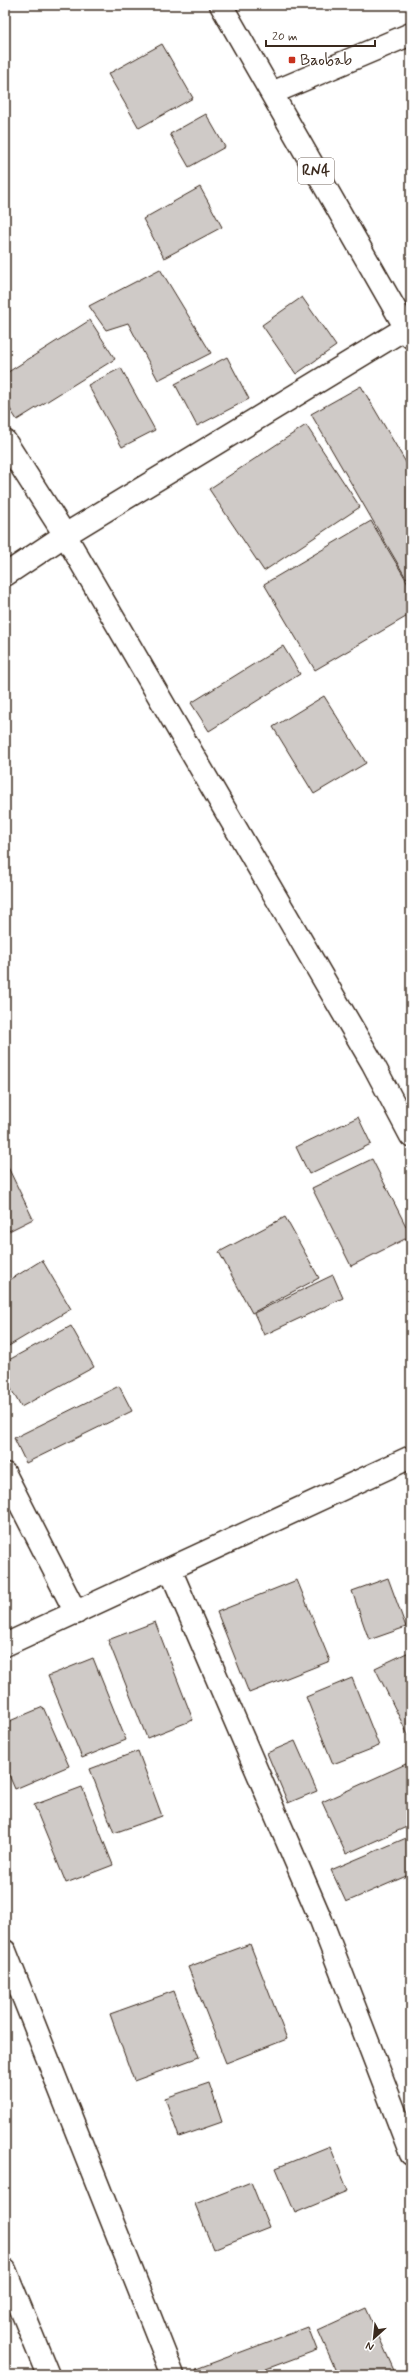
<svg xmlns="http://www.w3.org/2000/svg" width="416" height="2380" viewBox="0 0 416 2380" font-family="Mynerve,sans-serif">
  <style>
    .building { fill: #cfcac7; stroke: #3b2a1e }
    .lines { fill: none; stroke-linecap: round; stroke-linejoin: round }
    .street-casing { stroke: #3b2a1e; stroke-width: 25 }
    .highway-casing { stroke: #3b2a1e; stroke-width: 25 }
    .street { stroke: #fff; stroke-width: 22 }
    .highway { stroke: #fff; stroke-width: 22 }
    .poi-dot { fill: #c8321e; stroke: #fff; stroke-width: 1.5 }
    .labels { text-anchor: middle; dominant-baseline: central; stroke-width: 3; stroke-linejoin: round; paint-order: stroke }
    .shield { fill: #fff; stroke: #766a62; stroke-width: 1 }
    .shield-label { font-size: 15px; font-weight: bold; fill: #3b2a1e }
    .poi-label { font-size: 16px; fill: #3b2a1e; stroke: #fff; text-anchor: start }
  </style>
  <rect width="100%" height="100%" fill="#fff"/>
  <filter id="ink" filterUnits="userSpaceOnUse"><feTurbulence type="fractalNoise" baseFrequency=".025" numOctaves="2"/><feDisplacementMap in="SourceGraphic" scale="8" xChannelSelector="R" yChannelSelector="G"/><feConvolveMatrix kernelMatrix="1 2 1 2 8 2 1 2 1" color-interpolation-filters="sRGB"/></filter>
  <g filter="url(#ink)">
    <!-- building -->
    <g class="building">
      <polygon points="162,44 193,98 139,128 108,74"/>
      <polygon points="206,114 225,147 189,167 170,134"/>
      <polygon points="200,187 222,227 164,258 143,219"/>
      <polygon points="160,269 211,353 158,380 128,323 106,330 89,306"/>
      <polygon points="302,297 336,346 296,374 262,325"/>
      <polygon points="90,320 115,359 17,420 5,401 5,374"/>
      <polygon points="227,357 249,399 197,426 175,384"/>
      <polygon points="121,368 155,430 122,447 88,385"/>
      <polygon points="361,386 411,471 411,575 406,578 311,414"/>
      <polygon points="306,425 360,507 264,571 209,489"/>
      <polygon points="371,521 411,588 411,614 315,670 264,584"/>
      <polygon points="283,646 300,674 209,731 191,703"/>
      <polygon points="324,696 366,763 314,794 273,727"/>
      <polygon points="358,1117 371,1144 309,1174 296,1147"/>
      <polygon points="372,1159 411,1236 351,1266 312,1188"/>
      <polygon points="5,1161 33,1219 5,1233"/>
      <polygon points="285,1217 319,1278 252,1313 219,1252"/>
      <polygon points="42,1260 71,1309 7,1347 5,1343 5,1283"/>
      <polygon points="333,1275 343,1298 264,1335 254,1313"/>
      <polygon points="71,1326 94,1367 21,1407 5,1378 5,1362"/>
      <polygon points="119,1386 132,1411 26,1463 14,1438"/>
      <polygon points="388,1578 406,1627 369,1640 352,1591"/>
      <polygon points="297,1580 330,1661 249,1693 217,1612"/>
      <polygon points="155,1622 193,1720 147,1738 108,1640"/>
      <polygon points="411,1651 411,1741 375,1668"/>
      <polygon points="93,1658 126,1740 82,1758 48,1676"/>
      <polygon points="352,1678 379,1746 333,1764 306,1697"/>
      <polygon points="43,1707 69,1766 15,1789 5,1766 5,1723"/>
      <polygon points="295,1741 317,1791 288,1803 267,1753"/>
      <polygon points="138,1751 162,1816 114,1833 90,1769"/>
      <polygon points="408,1763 411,1771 411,1825 346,1854 322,1802"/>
      <polygon points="82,1787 113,1865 66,1883 34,1805"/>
      <polygon points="411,1836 411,1874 346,1902 331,1870"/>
      <polygon points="250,1944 287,2039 226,2063 188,1967"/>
      <polygon points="174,1991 199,2057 134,2081 110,2014"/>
      <polygon points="209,2083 222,2122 179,2137 165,2098"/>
      <polygon points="330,2146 348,2191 295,2213 276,2168"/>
      <polygon points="251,2182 269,2227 213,2249 195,2204"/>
      <polygon points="366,2308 396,2375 338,2375 318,2330"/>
      <polygon points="308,2327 317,2350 250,2375 198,2375 196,2369"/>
    </g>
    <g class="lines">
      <!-- street casing -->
      <g class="street-casing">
        <g id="street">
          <polyline points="272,93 411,34"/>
          <polyline points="5,441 65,535 373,1064 411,1136"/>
          <polyline points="5,575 65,535 406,328"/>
          <polyline points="5,1474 76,1613"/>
          <polyline points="170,1569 321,1920 411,2154"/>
          <polyline points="5,1645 411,1457"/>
          <polyline points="5,1951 173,2375"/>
          <polyline points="5,2270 48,2375"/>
        </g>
      </g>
      <!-- highway casing -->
      <g class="highway-casing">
        <polyline id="highway" points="221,5 411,337"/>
      </g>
      <!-- street -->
      <use href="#street" class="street"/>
      <!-- highway -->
      <use href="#highway" class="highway"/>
    </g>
  </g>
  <!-- markers -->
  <rect class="poi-dot" x="288" y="56" width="8" height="8" rx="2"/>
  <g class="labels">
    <!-- shield labels -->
    <rect class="shield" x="298" y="158" width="36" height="26" rx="3"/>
    <g class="shield-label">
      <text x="316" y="171">RN4</text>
    </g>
    <!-- poi labels -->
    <g class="poi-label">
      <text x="300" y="60">Baobab</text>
    </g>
  </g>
  <!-- margin -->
  <rect width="416" height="2380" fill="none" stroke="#fff" stroke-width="20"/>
  <rect x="10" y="10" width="396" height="2360" fill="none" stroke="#3b2a1e" stroke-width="1.5" filter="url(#ink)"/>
  <!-- north arrow -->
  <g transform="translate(374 2338) rotate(207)" stroke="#ffffff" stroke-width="3" paint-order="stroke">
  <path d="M0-3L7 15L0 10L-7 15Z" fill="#3b2a1e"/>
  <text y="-6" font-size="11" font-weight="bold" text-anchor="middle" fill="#3b2a1e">N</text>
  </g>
  <!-- scale -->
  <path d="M266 40v6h109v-6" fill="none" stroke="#3b2a1e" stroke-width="2"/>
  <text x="272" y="40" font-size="12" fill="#3b2a1e" stroke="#ffffff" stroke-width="3" paint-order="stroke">20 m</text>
</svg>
